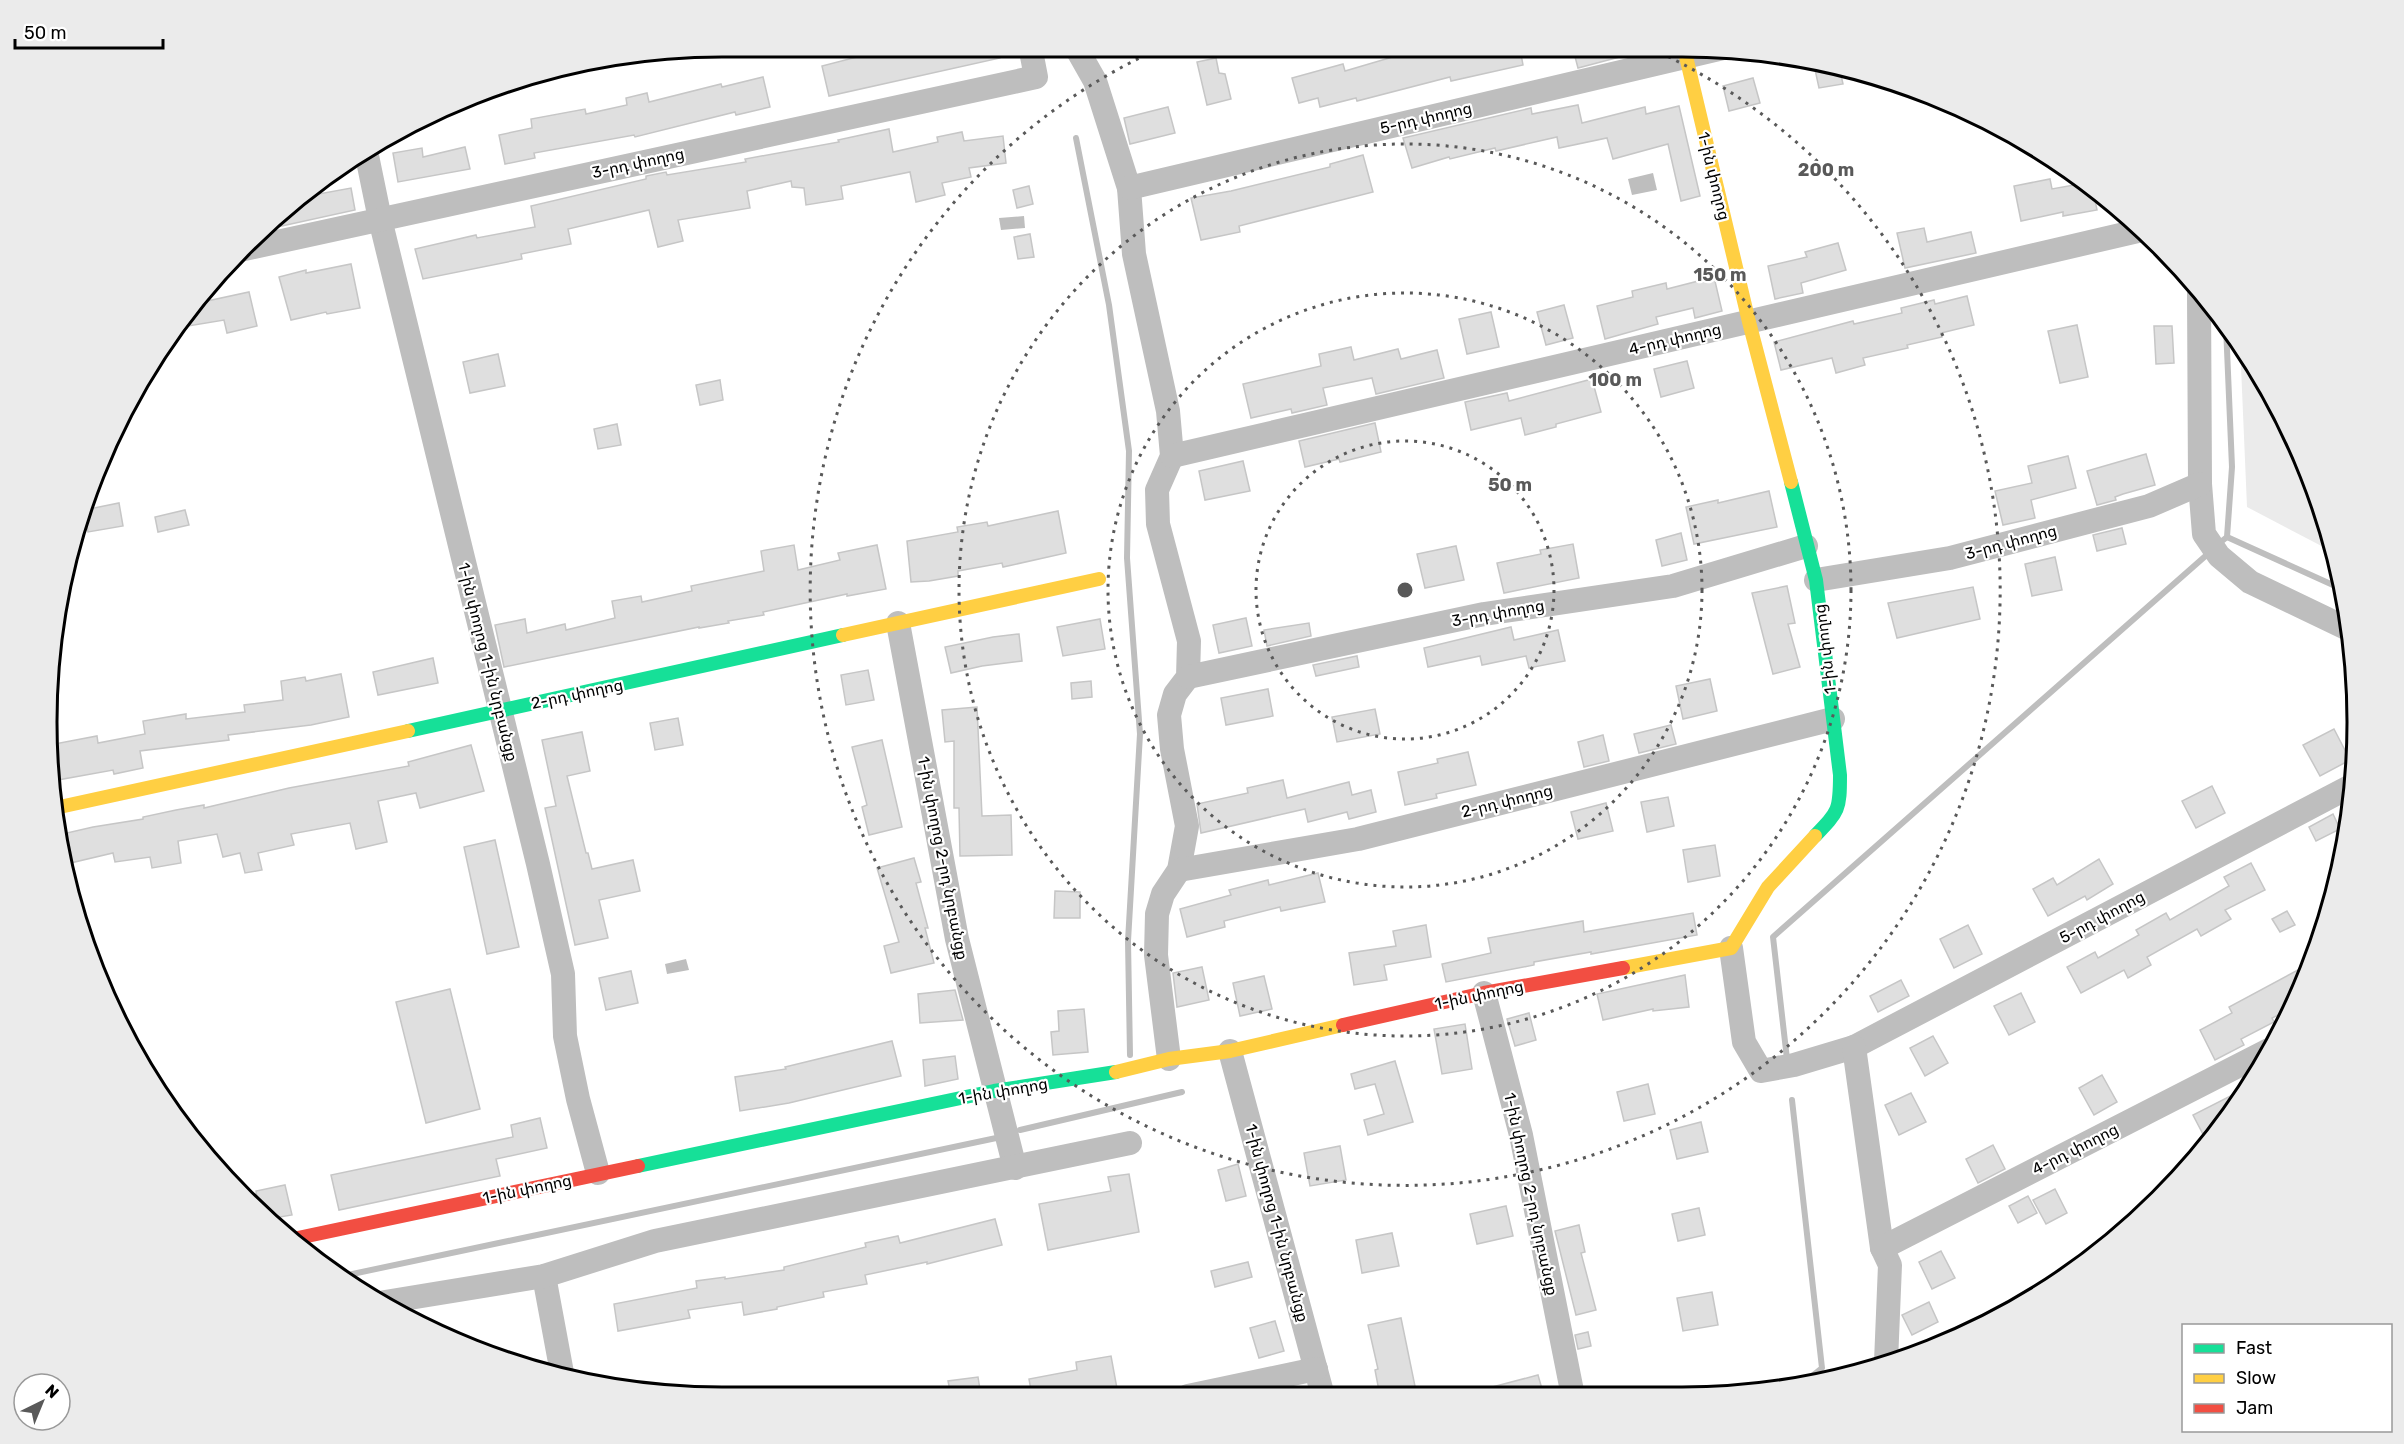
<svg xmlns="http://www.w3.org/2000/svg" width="2404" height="1444" viewBox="0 0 2404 1444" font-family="Rubik,'Noto Sans Armenian',sans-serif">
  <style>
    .green { fill: #ebebeb }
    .water { fill: #bebebe }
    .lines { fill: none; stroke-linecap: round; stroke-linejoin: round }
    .stream { stroke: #bebebe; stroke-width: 6 }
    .building { fill: #dfdfdf; stroke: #c6c6c6; stroke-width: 1.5 }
    .street { stroke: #bebebe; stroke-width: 24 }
    .fast { stroke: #16e098; stroke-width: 14 }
    .slow { stroke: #ffcf43; stroke-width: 14 }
    .jam { stroke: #f24e42; stroke-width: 14 }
    .ring { fill: none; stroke: #595959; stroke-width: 3; stroke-dasharray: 3 6 }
    .labels { text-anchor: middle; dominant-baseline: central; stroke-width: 4.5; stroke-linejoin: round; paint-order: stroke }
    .street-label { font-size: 16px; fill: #000; stroke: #fff }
    .rim { fill: none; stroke: #000; stroke-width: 3 }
    .centre { fill: #595959; stroke: #fff; stroke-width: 3 }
    .ring-label { font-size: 18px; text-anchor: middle; font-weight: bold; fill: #595959; stroke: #fff; stroke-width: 4.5; stroke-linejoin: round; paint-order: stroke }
  </style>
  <rect width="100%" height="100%" fill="#fff"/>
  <!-- green -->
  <polygon class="green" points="2240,343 2306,464 2333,552 2247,507"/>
  <!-- water -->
  <g class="water">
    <polygon points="1653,173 1657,190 1632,195 1628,179"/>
    <polygon points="1024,216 1025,228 1001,230 999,218"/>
    <polygon points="686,959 689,970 667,974 665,964"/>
  </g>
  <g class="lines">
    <!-- stream -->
    <g class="stream">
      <polyline points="1076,138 1109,305 1129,451 1127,558 1140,734 1128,941 1130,1055"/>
      <polyline points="2227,537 2344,590"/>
      <polyline points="2217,545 2227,537 2232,467 2226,326"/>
      <polyline points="1787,1059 1773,937 2210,552"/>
      <polyline points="1792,1100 1822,1368 1802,1384"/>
      <polyline points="1020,1130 1182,1092"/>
      <polyline points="338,1277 1001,1137"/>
    </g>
  </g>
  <!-- building -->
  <g class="building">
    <polygon points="1630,48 1631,54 1578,68 1573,49"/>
    <polygon points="1410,49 1520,49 1523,65 1451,81 1450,77 1357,101 1356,98 1320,107 1318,98 1299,103 1292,78 1343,64 1345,71 1396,56 1395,53"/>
    <polygon points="880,51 1000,51 1000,58 829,96 822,66"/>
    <polygon points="1216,58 1219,73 1225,74 1231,99 1207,105 1197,62"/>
    <polygon points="1814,65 1840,71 1843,84 1819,88"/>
    <polygon points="763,77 770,107 736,115 735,112 635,137 634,135 534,153 535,158 505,164 499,135 532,128 531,119 585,109 586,114 627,105 626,98 647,93 649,102 721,84 722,87"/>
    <polygon points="1753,78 1760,103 1729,111 1723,86"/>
    <polygon points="1578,105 1582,123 1645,107 1646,114 1679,106 1700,196 1681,201 1668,144 1613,159 1607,138 1559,148 1557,137 1496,151 1495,148 1450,159 1449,157 1412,168 1403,138 1531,108 1532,114"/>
    <polygon points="1168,107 1175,133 1130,144 1124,118"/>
    <polygon points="889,129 893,152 938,142 937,137 962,132 964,141 1003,136 1006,163 969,168 971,177 942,183 945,195 916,202 910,172 841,186 843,199 806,205 804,188 792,187 791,181 747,191 750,208 678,220 683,241 658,247 649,210 568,229 571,244 521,254 522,259 423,279 415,249 476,235 477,238 535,227 531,206 646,179 646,176 666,172 667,175 746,162 745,159 839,142 838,140"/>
    <polygon points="465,147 470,169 398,182 393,153 422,148 423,157"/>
    <polygon points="1363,155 1373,192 1239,226 1240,232 1201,240 1191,198 1231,191 1330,167 1330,164"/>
    <polygon points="2050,179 2052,189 2085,183 2093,190 2097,210 2063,216 2063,212 2021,221 2014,186"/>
    <polygon points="1029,186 1033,204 1017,208 1013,190"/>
    <polygon points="351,188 355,210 259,231 297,198"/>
    <polygon points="1924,228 1927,242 1971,232 1976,253 1905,268 1897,233"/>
    <polygon points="1030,234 1034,257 1018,259 1014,237"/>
    <polygon points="1838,243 1846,270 1801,283 1803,293 1775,299 1768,266 1807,257 1805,252"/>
    <polygon points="351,264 360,308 327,314 326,312 291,320 279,277 306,270 306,273"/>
    <polygon points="1714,277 1722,311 1695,318 1693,308 1656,317 1658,324 1605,339 1597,306 1633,297 1632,291 1666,283 1667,289"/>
    <polygon points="206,291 207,301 249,292 257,326 227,333 224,320 176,328"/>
    <polygon points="1967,296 1974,325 1941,333 1942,337 1907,345 1908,348 1863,358 1865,365 1836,373 1832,358 1781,370 1774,342 1853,321 1854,324 1902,313 1901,308 1934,300 1935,304"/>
    <polygon points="1564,305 1573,338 1546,345 1537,312"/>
    <polygon points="1491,312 1499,347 1467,354 1459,319"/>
    <polygon points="2077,325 2088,377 2060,383 2048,331"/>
    <polygon points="2154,326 2172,326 2174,363 2156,364"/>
    <polygon points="1351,347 1354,360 1398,349 1401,359 1437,350 1444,378 1376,394 1372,378 1323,388 1327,405 1292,413 1291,409 1251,418 1243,384 1321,366 1319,354"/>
    <polygon points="498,354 505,386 470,393 463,362"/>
    <polygon points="1687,361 1694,388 1661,397 1654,369"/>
    <polygon points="1592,379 1601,412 1556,424 1556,427 1525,435 1521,418 1471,430 1465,402 1507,393 1509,401"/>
    <polygon points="720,380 723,400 700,405 696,385"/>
    <polygon points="1375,423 1381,452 1340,462 1339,459 1305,467 1299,441"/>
    <polygon points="617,424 621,445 598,449 594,429"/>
    <polygon points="2146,454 2155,485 2123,494 2115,497 2116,500 2097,505 2087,471"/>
    <polygon points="2068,456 2076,488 2031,500 2035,518 2003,525 1995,491 2032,483 2028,466"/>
    <polygon points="1243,461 1250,491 1205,500 1199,471"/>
    <polygon points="1769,491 1777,527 1694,544 1686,507 1718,500 1718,503"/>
    <polygon points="119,503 123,526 88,532 84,510"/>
    <polygon points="185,510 189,525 158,532 155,517"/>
    <polygon points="1058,511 1066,553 1003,567 1002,563 958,571 958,576 929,581 911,582 907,541 958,532 957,527 987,522 988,526"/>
    <polygon points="2122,528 2126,544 2097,551 2093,535"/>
    <polygon points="1681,533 1687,560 1662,566 1656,540"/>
    <polygon points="1573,544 1579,578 1504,593 1497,563 1541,554 1540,550"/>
    <polygon points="794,545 798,570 840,560 838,553 877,545 886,589 847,596 847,594 763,612 764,615 728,621 729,623 699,628 699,627 504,667 495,625 525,619 527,633 565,624 566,630 615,618 612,601 641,596 642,602 692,591 691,586 764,571 761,551"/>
    <polygon points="1456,546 1464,580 1425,588 1417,554"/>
    <polygon points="2055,557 2062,590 2032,596 2025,564"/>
    <polygon points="1787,586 1795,623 1788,624 1800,667 1773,674 1752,593"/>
    <polygon points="1973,587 1980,619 1897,638 1888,603"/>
    <polygon points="1246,618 1252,646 1219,653 1213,625"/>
    <polygon points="1100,619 1105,649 1063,656 1057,627"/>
    <polygon points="1309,623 1311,636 1267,646 1264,630"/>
    <polygon points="1511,627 1514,640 1558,630 1565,661 1529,668 1526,656 1482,665 1480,656 1428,667 1424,648"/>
    <polygon points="1019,634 1022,661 982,666 951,673 945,647 993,637"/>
    <polygon points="1357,656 1359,667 1316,676 1313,665"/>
    <polygon points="433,658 438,683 378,695 373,672"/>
    <polygon points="868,670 874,700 846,705 841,675"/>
    <polygon points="341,674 349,717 311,725 228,735 229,740 140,751 143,768 114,774 113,770 52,781 49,745 97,736 98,743 145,734 143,721 186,714 186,719 245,712 244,705 283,700 281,681 305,677 306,681"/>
    <polygon points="1710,679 1717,711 1683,719 1676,686"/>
    <polygon points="1091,681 1092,697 1072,699 1071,683"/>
    <polygon points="1268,689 1273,716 1226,725 1221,698"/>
    <polygon points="977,707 982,816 1011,815 1012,855 960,856 959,808 954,808 954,741 945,742 942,710"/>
    <polygon points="1375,709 1380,734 1337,742 1332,717"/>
    <polygon points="678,718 683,745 655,750 650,723"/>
    <polygon points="1671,725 1676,744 1639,753 1634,734"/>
    <polygon points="2334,729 2350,760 2320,776 2303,745"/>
    <polygon points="582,732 590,771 567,776 586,853 588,853 592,869 633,860 640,891 599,900 608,938 575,945 545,808 556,806 542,740"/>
    <polygon points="1603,735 1609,761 1584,767 1578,742"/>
    <polygon points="882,740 902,827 869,835 862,807 867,805 852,747"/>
    <polygon points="471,745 484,791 420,808 416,793 378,801 387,842 356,849 350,823 291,834 294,845 258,853 262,870 245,873 240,853 223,857 217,834 178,841 181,863 152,868 150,857 115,862 113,853 62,865 58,835 93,827 143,819 143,817 176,810 204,805 204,808 289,788 409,766 408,762"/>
    <polygon points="1468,752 1476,785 1436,794 1437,798 1405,805 1398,772 1438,763 1437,759"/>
    <polygon points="1283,780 1287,798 1349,782 1352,795 1371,790 1376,812 1349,819 1347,812 1308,822 1305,809 1201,833 1197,804 1248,793 1247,788"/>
    <polygon points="2212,786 2225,813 2196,828 2182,801"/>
    <polygon points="1668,797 1674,826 1647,832 1641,802"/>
    <polygon points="1606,803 1613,831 1578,839 1571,812"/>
    <polygon points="2333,814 2340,829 2316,841 2309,827"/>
    <polygon points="495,840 519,947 487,954 464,847"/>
    <polygon points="1715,845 1720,876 1688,882 1683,850"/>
    <polygon points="914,858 921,882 916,883 928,928 925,928 934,963 891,973 884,946 899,942 877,868"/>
    <polygon points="2099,859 2113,884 2087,900 2085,896 2048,916 2033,889 2053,878 2057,885"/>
    <polygon points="2251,863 2265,890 2225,910 2231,919 2201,936 2197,929 2147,957 2151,965 2128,978 2124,970 2081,993 2067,967 2095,952 2098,958 2139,935 2136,930 2166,913 2170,920 2229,886 2224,877"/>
    <polygon points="1318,873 1325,902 1281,911 1280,907 1224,921 1225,927 1187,937 1180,909 1231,895 1229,890 1268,880 1269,885"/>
    <polygon points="1055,891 1080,892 1080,918 1054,918"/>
    <polygon points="2287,911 2295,925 2280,932 2272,919"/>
    <polygon points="1693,913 1697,935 1591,954 1591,952 1534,962 1534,965 1446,982 1442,964 1491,953 1488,938 1583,921 1584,932"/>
    <polygon points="1426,925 1431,957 1384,965 1387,980 1354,985 1349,953 1396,946 1393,931"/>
    <polygon points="1968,925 1982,954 1954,968 1940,939"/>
    <polygon points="2311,963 2306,981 2291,1009 2272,1018 2274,1022 2241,1039 2244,1045 2215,1060 2200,1030 2232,1013 2229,1007"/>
    <polygon points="1202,967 1209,1000 1177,1007 1173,973"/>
    <polygon points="631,971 638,1003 606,1010 599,978"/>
    <polygon points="1685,975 1689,1007 1653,1011 1653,1009 1603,1020 1597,994"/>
    <polygon points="1264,976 1272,1009 1240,1016 1233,983"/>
    <polygon points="1901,980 1909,996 1878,1012 1870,996"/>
    <polygon points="450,989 480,1109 426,1123 396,1002"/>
    <polygon points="955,990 963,1020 920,1023 918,994"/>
    <polygon points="2021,993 2035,1022 2009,1035 1994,1006"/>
    <polygon points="1084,1009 1088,1052 1053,1055 1051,1032 1059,1031 1058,1011"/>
    <polygon points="1529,1013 1536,1040 1515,1046 1507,1019"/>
    <polygon points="1465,1024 1472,1069 1442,1074 1434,1029"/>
    <polygon points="1933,1036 1948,1063 1925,1076 1910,1048"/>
    <polygon points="892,1041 901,1076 789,1103 740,1111 735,1077 786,1069 785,1067"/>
    <polygon points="955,1056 958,1079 925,1086 923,1060"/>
    <polygon points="1395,1061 1413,1122 1368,1135 1364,1120 1384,1114 1375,1084 1355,1089 1351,1074"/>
    <polygon points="2102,1075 2117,1102 2094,1115 2079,1088"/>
    <polygon points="1648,1084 1655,1114 1624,1121 1617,1092"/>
    <polygon points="2250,1086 2243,1098 2206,1140 2193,1115"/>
    <polygon points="1911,1093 1926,1122 1899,1135 1885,1105"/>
    <polygon points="540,1118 547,1148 496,1159 500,1176 339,1210 331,1175 513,1137 511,1125"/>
    <polygon points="1701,1122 1708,1152 1677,1159 1670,1130"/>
    <polygon points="1993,1145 2005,1169 1978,1183 1966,1159"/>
    <polygon points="1340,1146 1346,1180 1310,1186 1304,1153"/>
    <polygon points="1238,1164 1246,1196 1226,1201 1218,1170"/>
    <polygon points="1129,1174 1139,1232 1048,1250 1039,1204 1111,1191 1108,1177"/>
    <polygon points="285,1185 292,1215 268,1219 244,1199 257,1197 256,1191"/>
    <polygon points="2055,1189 2067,1213 2046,1224 2033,1200"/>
    <polygon points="2028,1196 2037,1213 2018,1223 2009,1206"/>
    <polygon points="1506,1206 1513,1236 1477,1244 1470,1214"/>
    <polygon points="1699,1208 1705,1235 1678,1241 1672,1214"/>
    <polygon points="995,1219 1002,1245 927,1264 927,1262 865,1275 867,1284 823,1292 824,1297 777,1307 777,1309 744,1315 742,1302 688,1310 690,1318 618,1331 614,1304 697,1288 696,1281 725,1277 725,1279 784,1270 784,1267 866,1247 865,1243 898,1236 900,1243"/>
    <polygon points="1579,1225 1585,1252 1581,1253 1596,1310 1576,1315 1555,1231"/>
    <polygon points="1392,1233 1399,1266 1362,1273 1356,1240"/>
    <polygon points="1941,1251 1955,1278 1932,1289 1919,1262"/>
    <polygon points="1248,1262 1252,1277 1215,1287 1211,1271"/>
    <polygon points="1712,1292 1718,1325 1683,1331 1677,1298"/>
    <polygon points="1929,1302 1938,1322 1912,1335 1902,1315"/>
    <polygon points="1401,1318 1417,1396 1380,1396 1375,1370 1378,1369 1368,1325"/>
    <polygon points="1275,1321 1284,1351 1259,1358 1250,1328"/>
    <polygon points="1588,1332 1591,1346 1578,1349 1575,1335"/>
    <polygon points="1111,1356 1118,1394 1105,1396 1032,1396 1029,1379 1077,1370 1076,1362"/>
    <polygon points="1538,1375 1544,1396 1478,1396 1477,1391"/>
    <polygon points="978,1377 981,1396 951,1396 948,1381"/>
  </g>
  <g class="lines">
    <!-- street -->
    <g class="street">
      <polyline points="1078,51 1095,81 1129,188 1134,254 1168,411 1172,456 1157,490 1158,524 1189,641 1188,677 1175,694 1169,715 1172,749 1187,826 1179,870 1163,894 1157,914 1156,955 1169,1059"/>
      <polyline points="366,151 380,219 538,864 563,974 565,1036 578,1099 598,1173"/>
      <polyline points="1129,188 1723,48"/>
      <polyline points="240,250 1036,77 1031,51"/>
      <polyline points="2199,293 2200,484 2204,534 2219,556 2250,582 2348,629"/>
      <polyline points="1172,456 2142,230"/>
      <polyline points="1816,580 1950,558 2149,506 2200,484"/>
      <polyline points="898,623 957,939 1015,1168"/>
      <polyline points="1188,677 1484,614 1673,586 1806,546"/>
      <polyline points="1179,870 1358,839 1833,719"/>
      <polyline points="1731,948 1744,1042 1761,1071 1794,1065 1854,1047 2351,786"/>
      <polyline points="1484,993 1521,1135 1573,1396"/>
      <polyline points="1854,1047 1882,1248 1890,1265 1886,1362"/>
      <polyline points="1230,1051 1323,1396"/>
      <polyline points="1882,1248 2269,1050"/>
      <polyline points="544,1276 562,1373"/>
      <polyline points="385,1302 544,1276 655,1241 1130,1143"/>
      <polyline points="1188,1396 1316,1369"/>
    </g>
    <!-- fast -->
    <g class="fast">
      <path d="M1791 482 1816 580 1840 775C1840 810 1839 811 1815 836"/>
      <polyline points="408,731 843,635"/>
      <polyline points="638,1166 994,1091 1116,1072"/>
    </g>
    <!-- slow -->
    <g class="slow">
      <polyline points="1684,48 1749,322 1791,482"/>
      <polyline points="843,635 1099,579"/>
      <polyline points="55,808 408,731"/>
      <polyline points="1623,968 1731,948 1768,887 1815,836"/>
      <polyline points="1116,1072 1169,1059 1230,1051 1343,1025"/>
    </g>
    <!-- jam -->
    <g class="jam">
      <polyline points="1343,1025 1484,993 1623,968"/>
      <polyline points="293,1239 638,1166"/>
    </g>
  </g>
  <!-- distance rings -->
  <g class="ring">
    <circle cx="1405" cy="590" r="149"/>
    <circle cx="1405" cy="590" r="297"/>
    <circle cx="1405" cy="590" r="446"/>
    <path d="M1652 49A595 595 0 1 1 1154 51"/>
  </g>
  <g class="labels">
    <!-- street labels -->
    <g class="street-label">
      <text transform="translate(1426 118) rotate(-13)">5-րդ փողոց</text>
      <text transform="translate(638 163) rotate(-12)">3-րդ փողոց</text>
      <text transform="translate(1714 176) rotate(76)">1-ին փողոց</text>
      <text transform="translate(1675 339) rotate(-13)">4-րդ փողոց</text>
      <text transform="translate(2011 542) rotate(-15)">3-րդ փողոց</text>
      <text transform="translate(1498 613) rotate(-10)">3-րդ փողոց</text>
      <text transform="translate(1825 649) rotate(-97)">1-ին փողոց</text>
      <text transform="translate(488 662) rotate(76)">1-ին փողոց 1-ին նրբանցք</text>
      <text transform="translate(577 694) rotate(-12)">2-րդ փողոց</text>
      <text transform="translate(1507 801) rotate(-14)">2-րդ փողոց</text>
      <text transform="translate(943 858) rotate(79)">1-ին փողոց 2-րդ նրբանցք</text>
      <text transform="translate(2102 917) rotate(-28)">5-րդ փողոց</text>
      <text transform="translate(1479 995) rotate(-12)">1-ին փողոց</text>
      <text transform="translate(1003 1091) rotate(-10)">1-ին փողոց</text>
      <text transform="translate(2075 1149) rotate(-27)">4-րդ փողոց</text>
      <text transform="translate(527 1189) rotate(-12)">1-ին փողոց</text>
      <text transform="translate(1531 1194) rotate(78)">1-ին փողոց 2-րդ նրբանցք</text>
      <text transform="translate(1277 1223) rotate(75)">1-ին փողոց 1-ին նրբանցք</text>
    </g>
  </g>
  <!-- crop -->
  <path d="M0 0H2404V1444H0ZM722 57H1682A665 665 0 0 1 2347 722V722A665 665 0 0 1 1682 1387H722A665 665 0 0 1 57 722V722A665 665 0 0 1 722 57Z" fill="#ebebeb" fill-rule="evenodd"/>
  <path class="rim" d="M722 57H1682A665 665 0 0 1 2347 722V722A665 665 0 0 1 1682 1387H722A665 665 0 0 1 57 722V722A665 665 0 0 1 722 57Z"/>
  <circle cx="1405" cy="590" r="9" class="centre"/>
  <g class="ring-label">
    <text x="1826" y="176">200 m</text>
    <text x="1720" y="281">150 m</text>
    <text x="1615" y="386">100 m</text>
    <text x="1510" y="491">50 m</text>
  </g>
  <!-- legend -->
  <rect x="2182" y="1324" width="210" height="108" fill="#ffffff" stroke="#999999" stroke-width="1.5"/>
  <rect x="2194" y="1344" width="30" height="9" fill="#16e098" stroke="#999999" stroke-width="1.5"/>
  <text x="2236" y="1354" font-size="18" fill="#000000">Fast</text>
  <rect x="2194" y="1374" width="30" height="9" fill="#ffcf43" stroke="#999999" stroke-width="1.5"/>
  <text x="2236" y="1384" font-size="18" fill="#000000">Slow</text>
  <rect x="2194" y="1404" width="30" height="9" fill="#f24e42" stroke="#999999" stroke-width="1.5"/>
  <text x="2236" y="1414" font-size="18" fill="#000000">Jam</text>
  <!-- north arrow -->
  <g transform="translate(42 1402) rotate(43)"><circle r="28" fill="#ffffff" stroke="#999999" stroke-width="1.5"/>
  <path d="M0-4.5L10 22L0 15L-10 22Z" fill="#595959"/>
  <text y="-9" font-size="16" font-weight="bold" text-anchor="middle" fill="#000000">N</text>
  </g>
  <!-- scale -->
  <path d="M15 39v9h148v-9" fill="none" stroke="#000000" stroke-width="3"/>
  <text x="24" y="39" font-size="18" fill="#000000" stroke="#ffffff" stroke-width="4.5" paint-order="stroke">50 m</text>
</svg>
